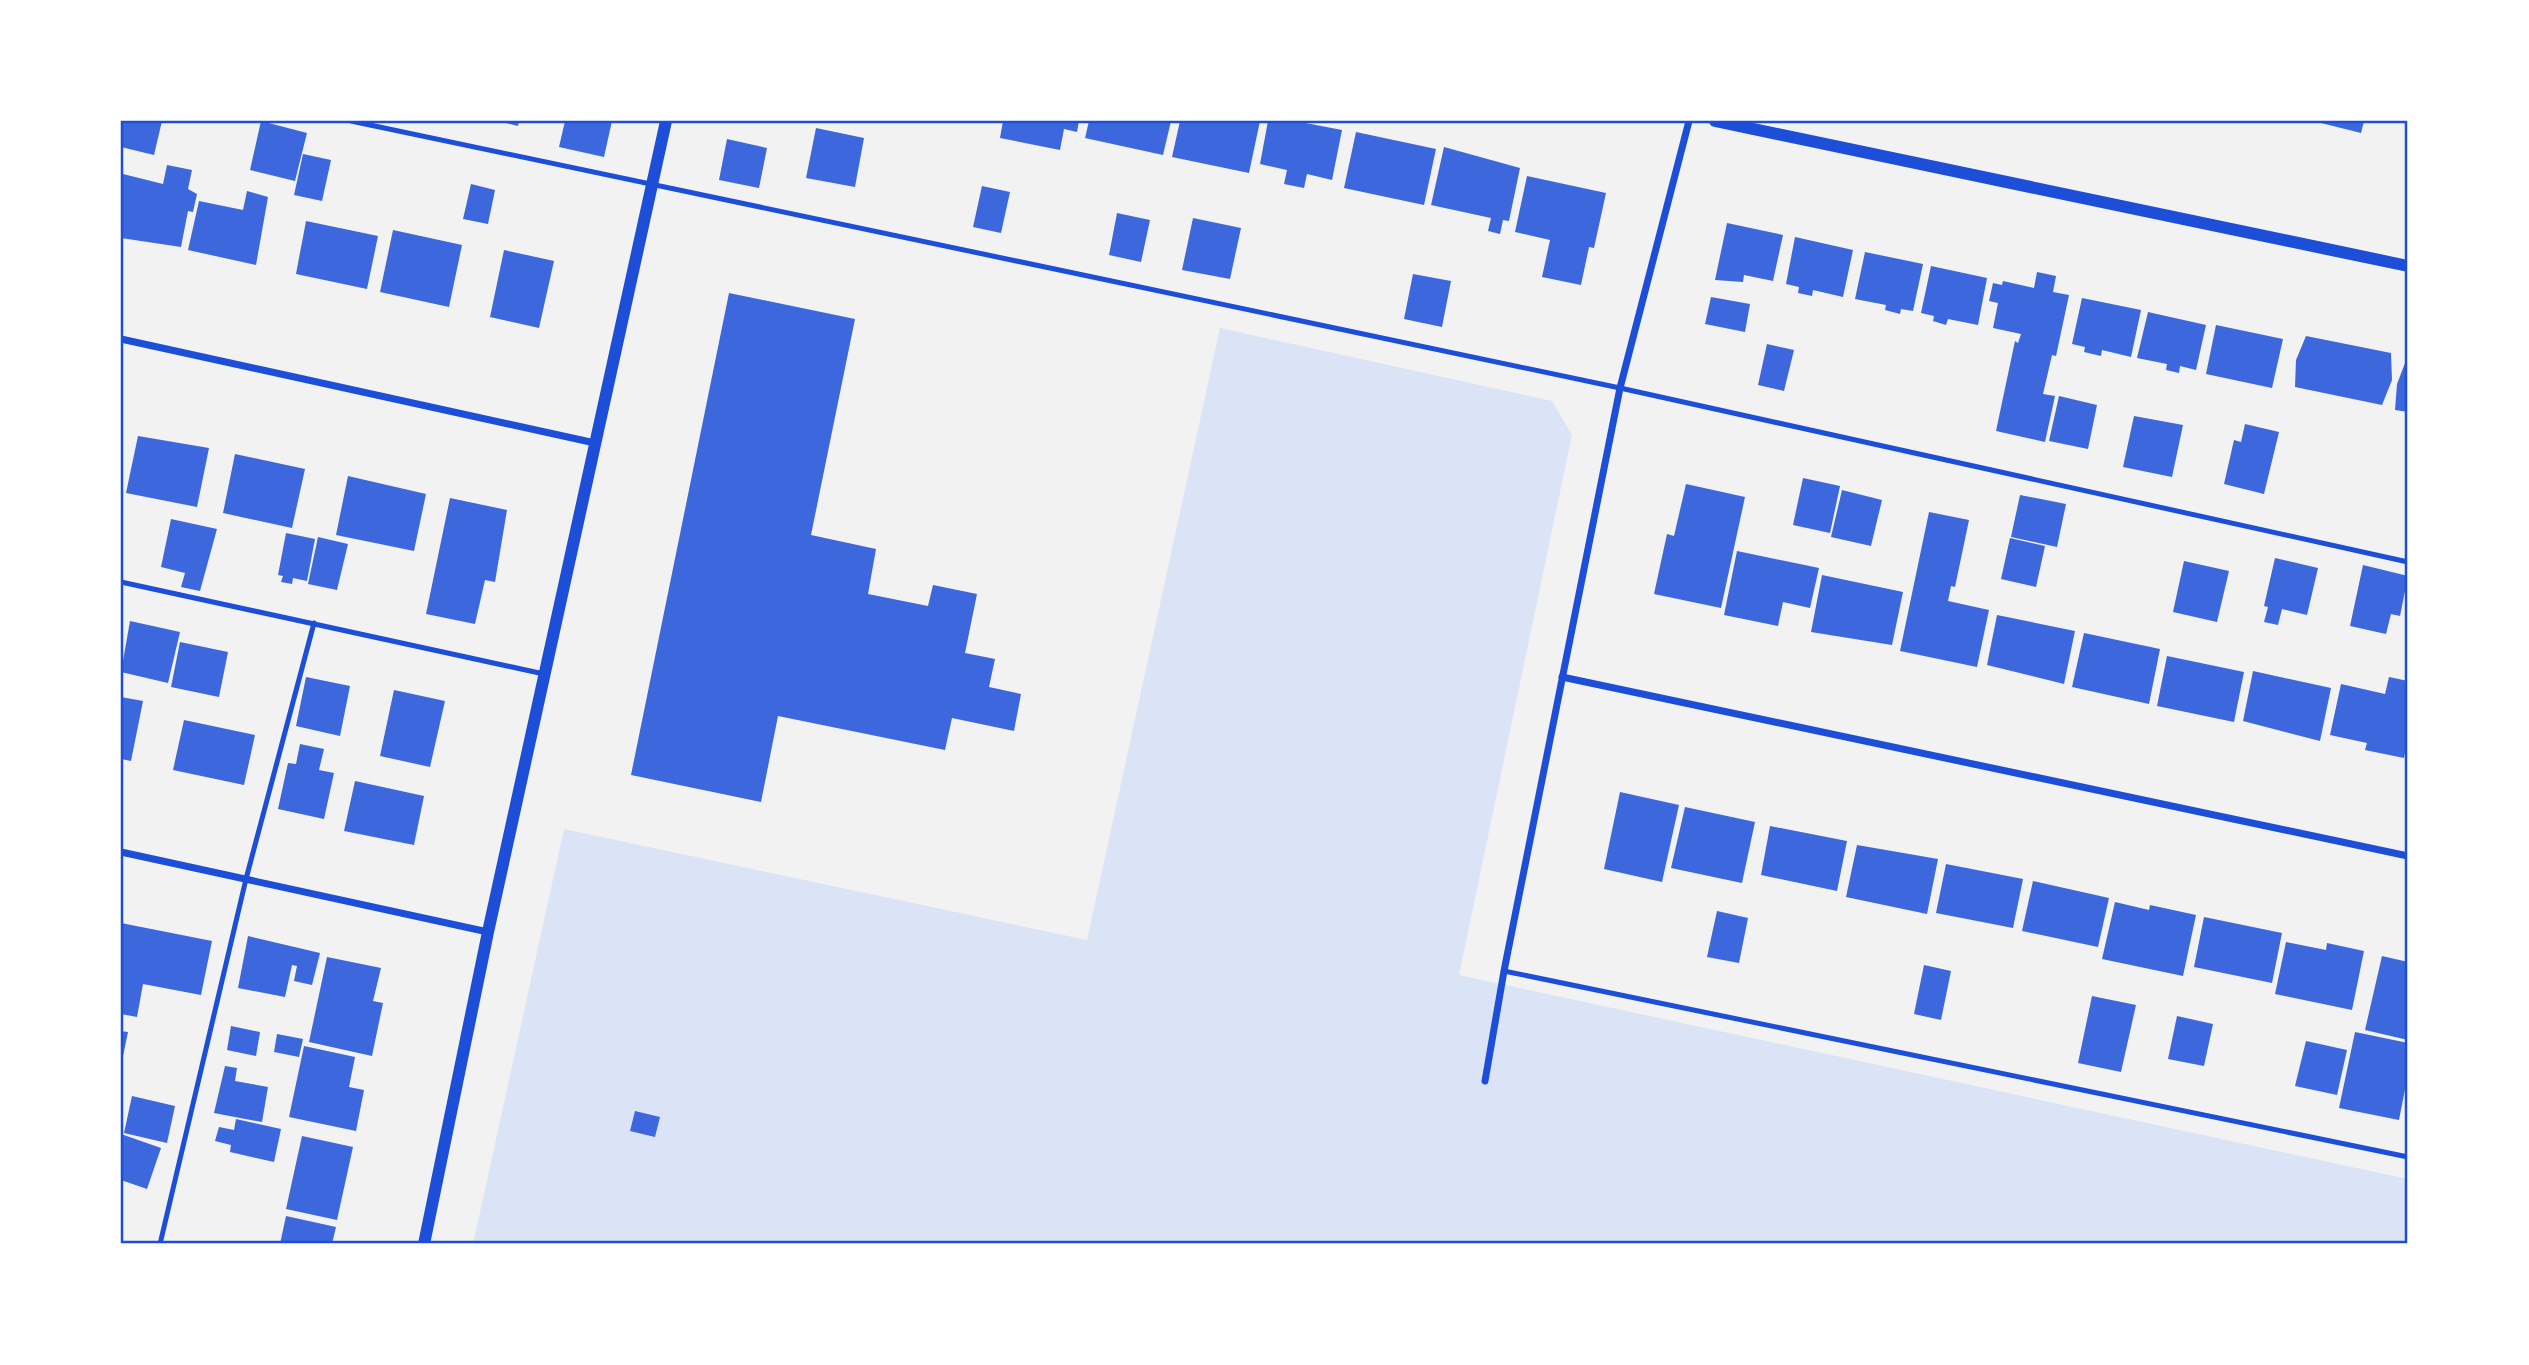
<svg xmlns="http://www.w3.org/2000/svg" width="2529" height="1365" viewBox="0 0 2529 1365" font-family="'Times New Roman',serif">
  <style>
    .green { fill: #dbe4f7 }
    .building { fill: #3d67dc }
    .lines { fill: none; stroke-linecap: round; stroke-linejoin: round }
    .service { stroke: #1d4ed8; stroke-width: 5 }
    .minor { stroke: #1d4ed8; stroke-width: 7 }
    .tertiary { stroke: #1d4ed8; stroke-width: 12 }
    .neatline { fill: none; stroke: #1d4ed8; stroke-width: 2.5 }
  </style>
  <rect width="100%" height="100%" fill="#f2f2f2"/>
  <!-- green -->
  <polygon class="green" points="1220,328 1552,401 1572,435 1459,975 2408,1179 2408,1244 473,1244 564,829 1087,940"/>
  <!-- building -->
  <g class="building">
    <polygon points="121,121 162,121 154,155 121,147"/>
    <polygon points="261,121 307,133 295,181 250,170"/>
    <polygon points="497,121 519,121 518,126"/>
    <polygon points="565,121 612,121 604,157 559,147"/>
    <polygon points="1003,121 1079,121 1077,132 1064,129 1060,150 1000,138"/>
    <polygon points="1089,121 1171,121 1163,155 1085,138"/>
    <polygon points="1180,121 1260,121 1249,173 1172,157"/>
    <polygon points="1268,121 1295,121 1342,130 1332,180 1307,174 1304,188 1284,184 1287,170 1260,164"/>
    <polygon points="2313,121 2364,121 2361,133"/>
    <polygon points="816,128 864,138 855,187 806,178"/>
    <polygon points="1356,132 1436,149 1424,205 1344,188"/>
    <polygon points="727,139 767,148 759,188 719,180"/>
    <polygon points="1444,147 1520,168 1509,221 1503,220 1500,234 1488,231 1491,218 1431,205"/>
    <polygon points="303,154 331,160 322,201 294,195"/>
    <polygon points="167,165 192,170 188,189 197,194 193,212 188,211 181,247 121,238 123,174 163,184"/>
    <polygon points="1527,176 1606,193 1594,248 1589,247 1581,285 1542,277 1550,240 1515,232"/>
    <polygon points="471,184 495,190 488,224 463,219"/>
    <polygon points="982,186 1010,192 1001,233 973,227"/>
    <polygon points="247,191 268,197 256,265 188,250 199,201 243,210"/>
    <polygon points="1117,213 1150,220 1141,262 1109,255"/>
    <polygon points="1193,218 1241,228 1230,279 1182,270"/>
    <polygon points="306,221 378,236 367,289 296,274"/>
    <polygon points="1727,223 1783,235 1773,281 1744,275 1743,282 1715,280"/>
    <polygon points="393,230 462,245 449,307 380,292"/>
    <polygon points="1795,237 1853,250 1843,297 1813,290 1812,296 1798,293 1799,287 1786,284"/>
    <polygon points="504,250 554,261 539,328 490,317"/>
    <polygon points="1865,252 1923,264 1913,311 1901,309 1900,314 1885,310 1886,305 1855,299"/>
    <polygon points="1931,266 1987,278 1978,325 1948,319 1946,325 1933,321 1934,316 1921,313"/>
    <polygon points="2037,272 2056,276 2053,292 2069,295 2056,356 2052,355 2043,394 2055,396 2045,442 1996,431 2015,341 2018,343 2021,334 1993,328 1998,303 1989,301 1993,283 2002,285 2003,281 2034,288"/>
    <polygon points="1413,274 1451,281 1442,327 1404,319"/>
    <polygon points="729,293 855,319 811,535 876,549 868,594 928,606 933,585 977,594 965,653 995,659 989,687 1021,694 1014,731 952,718 945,750 778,716 761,802 631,775"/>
    <polygon points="1711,297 1750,304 1745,332 1705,324"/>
    <polygon points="2082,298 2141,310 2131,357 2102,350 2101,356 2084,352 2085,347 2072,344"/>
    <polygon points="2148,312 2206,325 2196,370 2180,366 2179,373 2166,370 2167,364 2137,358"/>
    <polygon points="2216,325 2283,339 2272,388 2206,374"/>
    <polygon points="2306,336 2391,353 2392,380 2382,405 2295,387 2296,360"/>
    <polygon points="1767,344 1794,350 1784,391 1758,385"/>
    <polygon points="2405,363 2408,364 2408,412 2395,410 2397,384"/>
    <polygon points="2059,396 2097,405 2088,449 2049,441"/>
    <polygon points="2134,416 2183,425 2172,477 2123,467"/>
    <polygon points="2245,424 2279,432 2264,494 2224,484 2234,440 2241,442"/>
    <polygon points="138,436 209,448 197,507 126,493"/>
    <polygon points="235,454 305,469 292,528 223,513"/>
    <polygon points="348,476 426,494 414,551 336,535"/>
    <polygon points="1803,478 1840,486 1830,533 1793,525"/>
    <polygon points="1686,484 1745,497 1721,608 1654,594 1667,534 1674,536"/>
    <polygon points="1842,490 1882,500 1871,546 1831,537"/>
    <polygon points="2020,495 2066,504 2057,547 2011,537"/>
    <polygon points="450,498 507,510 495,582 485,580 475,624 426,614"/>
    <polygon points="1929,512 1969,520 1955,587 1951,586 1948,601 1989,610 1977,667 1900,651"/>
    <polygon points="171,519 217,529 200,591 181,587 185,573 161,567"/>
    <polygon points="286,533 315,539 307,581 293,578 292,584 281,582 283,576 278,575"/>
    <polygon points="318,537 348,544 337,590 308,584"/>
    <polygon points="2010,538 2045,546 2036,587 2001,579"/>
    <polygon points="1737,551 1819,568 1810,608 1783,602 1778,626 1724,615"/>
    <polygon points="2275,558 2318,568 2307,615 2282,609 2278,625 2264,622 2268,607 2264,606"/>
    <polygon points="2184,561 2229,571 2217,622 2173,612"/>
    <polygon points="2363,565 2408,576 2400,616 2391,614 2386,634 2350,626"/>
    <polygon points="1822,575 1903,592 1892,645 1811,632"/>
    <polygon points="1997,615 2075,631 2064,684 1987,665"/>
    <polygon points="130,621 180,632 168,683 121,672"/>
    <polygon points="2084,633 2160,649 2149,704 2072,687"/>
    <polygon points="180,642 228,652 219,697 171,687"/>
    <polygon points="2167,656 2244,672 2234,722 2157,706"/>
    <polygon points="2253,671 2331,688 2320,741 2243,721"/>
    <polygon points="306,677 350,686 340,736 296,726"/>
    <polygon points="2389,677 2408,681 2408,736 2404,758 2365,750 2367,743 2330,735 2341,684 2385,694"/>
    <polygon points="394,690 445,701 430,767 380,756"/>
    <polygon points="121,697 143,701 131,761 121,759"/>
    <polygon points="184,720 255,735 244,785 173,770"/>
    <polygon points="300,744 324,749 319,770 334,773 324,819 278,809 288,763 296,764"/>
    <polygon points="355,781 424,796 414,845 344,831"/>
    <polygon points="1620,792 1679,805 1662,882 1604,869"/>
    <polygon points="1685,807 1755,822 1742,883 1671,868"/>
    <polygon points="1770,826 1847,841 1837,891 1761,875"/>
    <polygon points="1857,845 1938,859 1927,914 1846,897"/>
    <polygon points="1946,864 2023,879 2013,928 1936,913"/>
    <polygon points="2033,881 2109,898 2098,947 2022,931"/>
    <polygon points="2115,902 2149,910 2150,905 2196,915 2183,976 2102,959"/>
    <polygon points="1717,911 1748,918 1739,963 1707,957"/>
    <polygon points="2204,917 2282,933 2272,983 2194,967"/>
    <polygon points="121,923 212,941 201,995 143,984 137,1017 121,1014"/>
    <polygon points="248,936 320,953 312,985 294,981 297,966 292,965 285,997 238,988"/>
    <polygon points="2286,942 2326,950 2327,943 2364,951 2352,1010 2275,994"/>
    <polygon points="2382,956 2408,962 2408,1040 2365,1030"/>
    <polygon points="327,957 381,968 373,1001 383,1003 372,1056 309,1042"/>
    <polygon points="1924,965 1951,971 1941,1020 1914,1014"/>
    <polygon points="2092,996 2136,1005 2121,1072 2078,1063"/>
    <polygon points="2177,1016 2213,1024 2204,1066 2168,1059"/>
    <polygon points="231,1026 260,1032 256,1056 227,1050"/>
    <polygon points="121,1031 128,1032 122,1061 121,1061"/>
    <polygon points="2355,1032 2408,1043 2408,1074 2399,1120 2339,1108"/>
    <polygon points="277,1034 303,1039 299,1057 274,1052"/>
    <polygon points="2306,1041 2347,1050 2337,1095 2295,1086"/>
    <polygon points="304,1046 355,1057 349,1087 364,1090 356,1131 289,1117"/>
    <polygon points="225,1066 237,1068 235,1081 268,1087 262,1122 214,1113"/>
    <polygon points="132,1096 175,1106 167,1143 124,1133"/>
    <polygon points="635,1111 660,1117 655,1137 630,1131"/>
    <polygon points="236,1119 281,1129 274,1162 230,1152 231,1145 215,1141 219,1127 234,1130"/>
    <polygon points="121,1134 161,1148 147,1189 121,1180"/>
    <polygon points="302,1136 353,1147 337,1220 286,1209"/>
    <polygon points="286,1216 336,1227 332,1244 280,1244"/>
  </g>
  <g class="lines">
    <!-- service -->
    <g class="service">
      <polyline points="351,121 1620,388 2408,562"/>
      <polyline points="121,582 544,674"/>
      <polyline points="1504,971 2408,1157"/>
      <polyline points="160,1244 246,879 314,623"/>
    </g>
    <!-- minor -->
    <g class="minor">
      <polyline points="121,339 595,443"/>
      <polyline points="1562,677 2408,856"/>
      <polyline points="121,852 488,932"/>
      <polyline points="1485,1081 1504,971 1620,388 1689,121"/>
    </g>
    <!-- tertiary -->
    <g class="tertiary">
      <polyline points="1715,121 2408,266"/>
      <polyline points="424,1244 488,932 666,121"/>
    </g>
  </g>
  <!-- border -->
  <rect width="2529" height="1365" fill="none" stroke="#ffffff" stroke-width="245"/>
  <rect x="122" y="122" width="2284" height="1120" class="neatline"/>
</svg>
